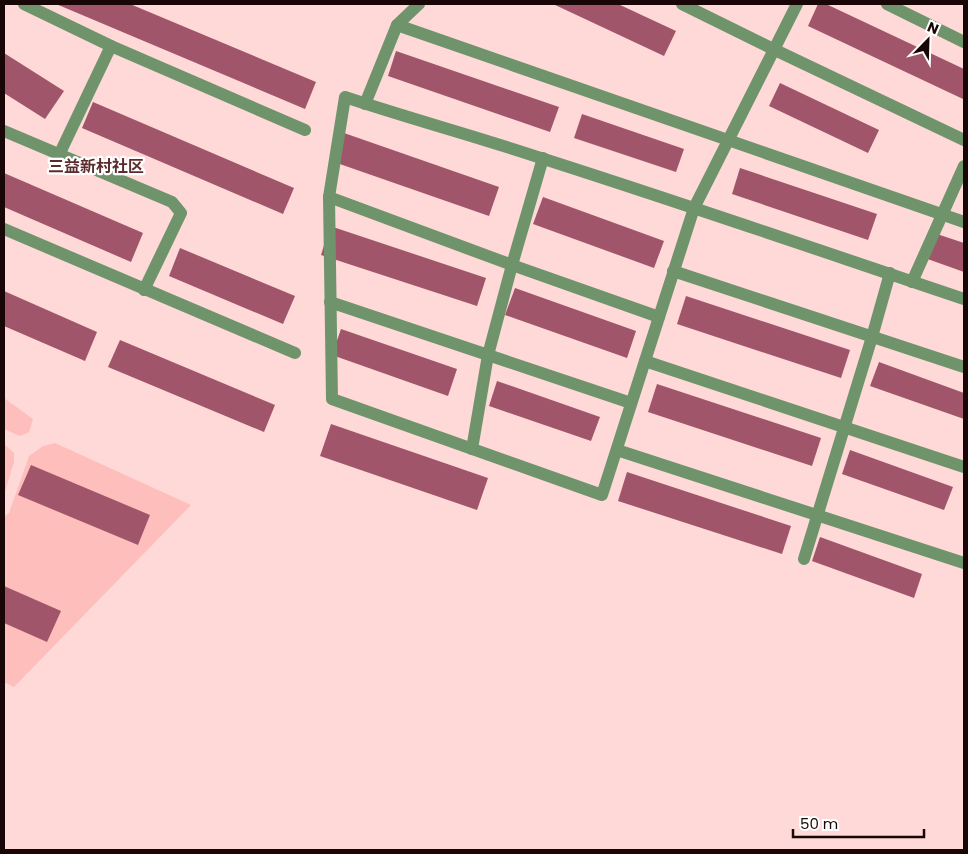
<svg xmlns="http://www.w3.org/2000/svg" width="968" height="854" viewBox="0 0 968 854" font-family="Poppins,'Noto Sans SC',sans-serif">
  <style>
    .green { fill: #febfbc }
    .building { fill: #a0556b }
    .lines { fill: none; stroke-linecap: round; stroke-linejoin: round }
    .minor { stroke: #6f946b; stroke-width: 12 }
    .labels { text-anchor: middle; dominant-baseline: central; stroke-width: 4.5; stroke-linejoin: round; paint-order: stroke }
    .quarter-label { font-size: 16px; font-weight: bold; fill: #5b2c2c; stroke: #fff }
  </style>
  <rect width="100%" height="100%" fill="#fed9d7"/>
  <!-- green -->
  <g class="green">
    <polygon points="4,398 33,419 29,432 20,436 4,429"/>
    <polygon points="55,443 191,505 14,687 4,682 4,517 9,513 29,456 43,446"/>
    <polygon points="4,444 14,453 14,462 4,495"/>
  </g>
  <!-- building -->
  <g class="building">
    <polygon points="56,4 130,4 316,82 305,109"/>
    <polygon points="553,4 618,4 676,31 664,56"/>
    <polygon points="818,4 826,4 964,69 964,96 963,99 808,26"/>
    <polygon points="396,51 559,107 550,132 388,76"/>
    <polygon points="4,53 64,91 45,119 4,93"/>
    <polygon points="780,83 879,130 868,153 769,106"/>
    <polygon points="93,102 294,188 283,214 82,128"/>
    <polygon points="582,114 684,149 676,172 574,138"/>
    <polygon points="344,133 499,187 489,216 334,162"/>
    <polygon points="740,168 877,214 868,240 732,194"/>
    <polygon points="4,173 143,233 131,262 4,207"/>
    <polygon points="543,197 664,241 654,268 533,224"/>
    <polygon points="330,226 486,278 477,306 321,255"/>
    <polygon points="931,232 964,243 964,272 922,257"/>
    <polygon points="180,248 295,296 283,324 169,276"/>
    <polygon points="515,288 636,331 627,358 505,315"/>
    <polygon points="4,291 97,332 85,361 4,326"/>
    <polygon points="686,296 850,350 841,378 677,324"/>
    <polygon points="341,329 457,369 448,396 332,355"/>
    <polygon points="120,340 275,405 264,432 108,367"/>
    <polygon points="879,362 964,393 964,419 870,386"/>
    <polygon points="497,381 600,417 591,441 489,406"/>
    <polygon points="657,384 821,438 812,466 648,412"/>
    <polygon points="331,424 488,478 477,510 320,456"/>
    <polygon points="850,450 953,487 944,510 842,474"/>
    <polygon points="31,465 150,515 138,545 18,495"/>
    <polygon points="627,472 791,526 782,554 618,501"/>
    <polygon points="820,537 922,574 914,598 812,561"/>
    <polygon points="4,586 61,611 47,642 4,623"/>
  </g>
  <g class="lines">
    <!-- minor -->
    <g class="minor">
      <polyline points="24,4 111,46 305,130"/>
      <polyline points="682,4 773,49 964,140"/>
      <path d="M797 4 694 208 602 495 332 399 329 197 345 97C411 119 478 137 544 159 685 204 824 252 964 299"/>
      <polyline points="887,4 964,42"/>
      <polyline points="397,25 964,222"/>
      <polyline points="365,104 397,25 419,4"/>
      <polyline points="4,131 172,202 181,213 144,290"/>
      <polyline points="59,155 111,46"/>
      <polyline points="329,197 512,265 659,317"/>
      <polyline points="4,229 295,353"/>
      <polyline points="673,271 964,367"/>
      <polyline points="912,282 964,166"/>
      <polyline points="330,302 631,403"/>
      <polyline points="645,361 964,467"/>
      <polyline points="472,449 488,355 512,265 543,158"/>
      <polyline points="617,450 964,563"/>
      <polyline points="804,559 872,337 890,273"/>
    </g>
  </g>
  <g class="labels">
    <!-- quarter labels -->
    <g class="quarter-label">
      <text x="96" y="166">三益新村社区</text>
    </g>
  </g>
  <!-- border -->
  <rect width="968" height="854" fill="none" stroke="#190606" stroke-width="10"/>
  <!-- north arrow -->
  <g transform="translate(928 40) rotate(23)" stroke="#ffffff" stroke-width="4" paint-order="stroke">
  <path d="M0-4L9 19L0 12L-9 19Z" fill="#190606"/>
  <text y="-8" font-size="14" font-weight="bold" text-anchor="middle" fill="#190606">N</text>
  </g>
  <!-- scale -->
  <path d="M793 829v8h131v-8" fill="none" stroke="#190606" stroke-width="2.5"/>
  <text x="800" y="829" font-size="15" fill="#190606" stroke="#ffffff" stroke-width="4" paint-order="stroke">50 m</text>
</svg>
